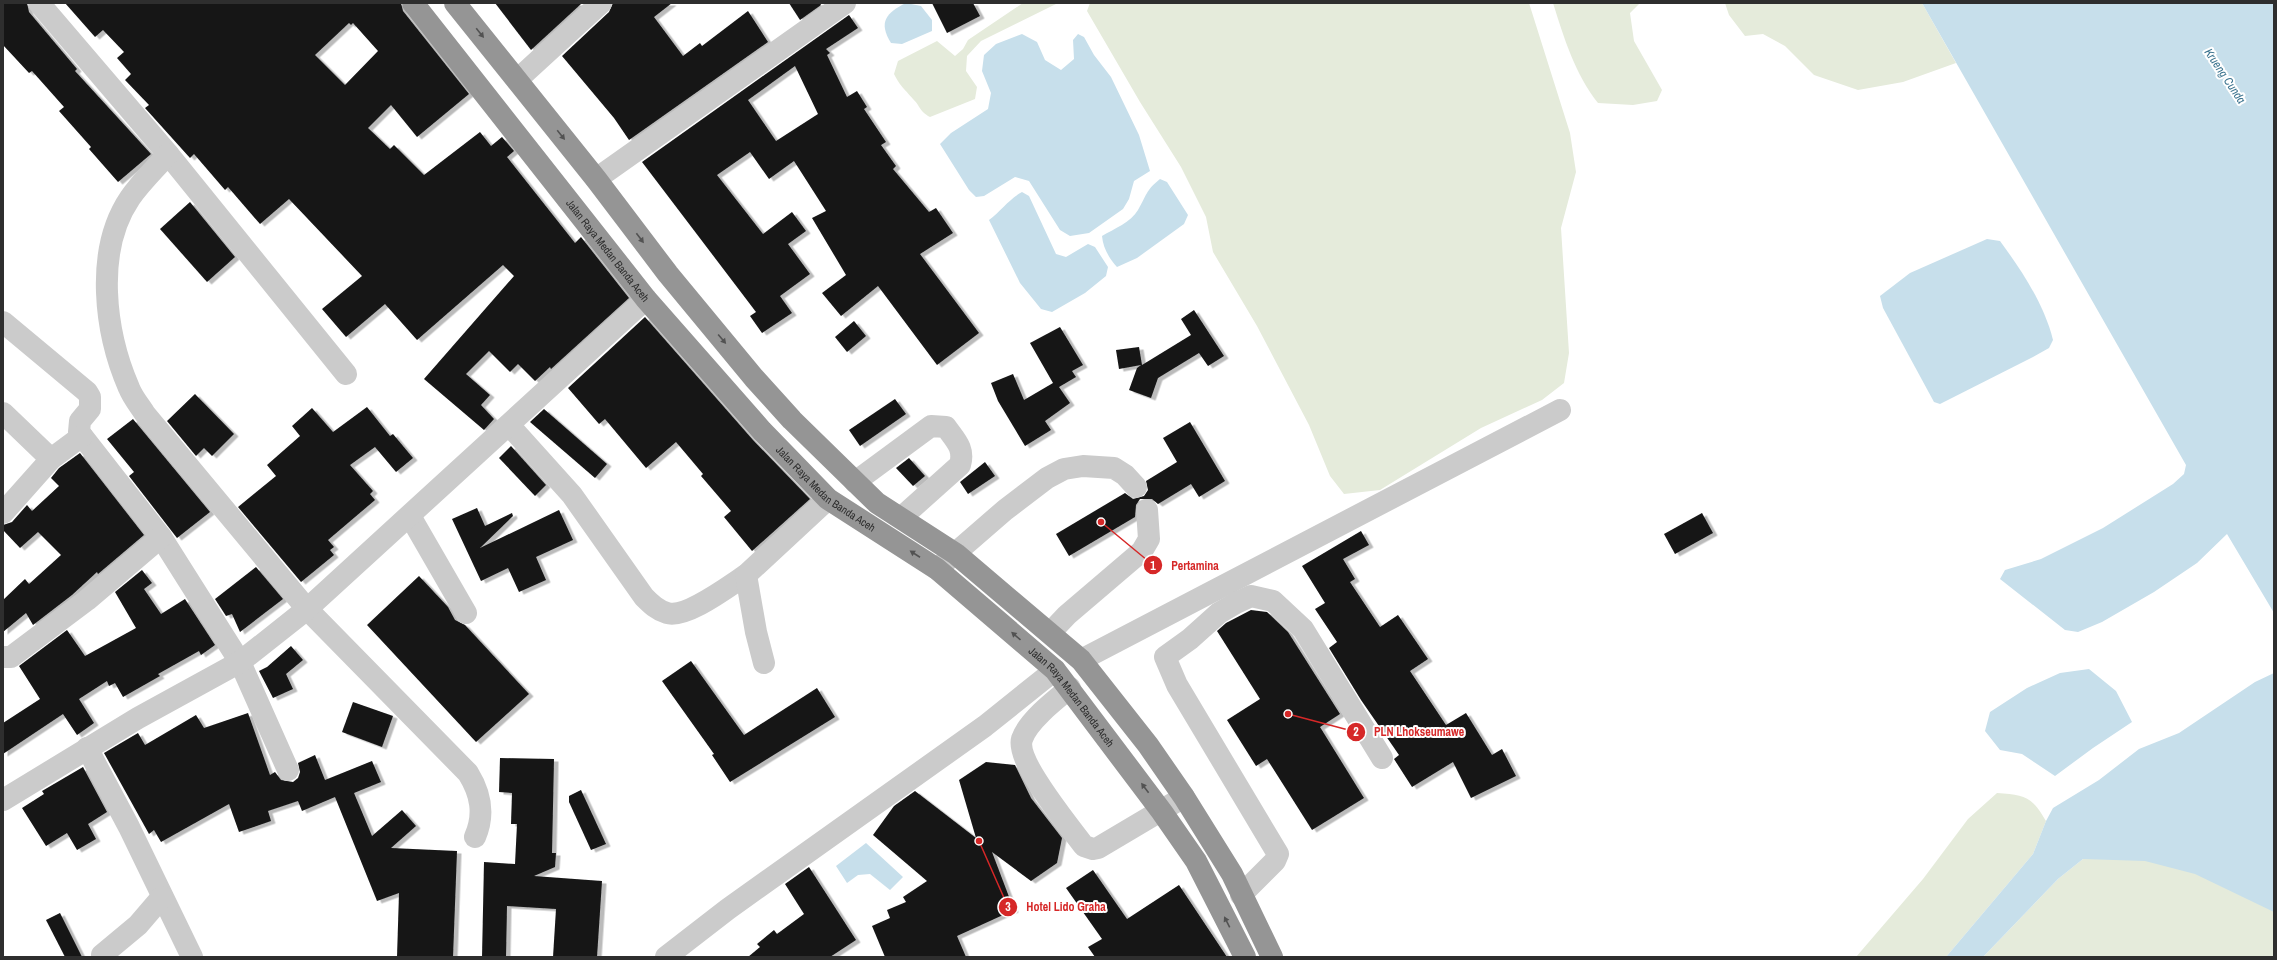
<svg xmlns="http://www.w3.org/2000/svg" width="2277" height="960" viewBox="0 0 2277 960" font-family="'Archivo Narrow',sans-serif">
  <style>
    .green { fill: #e5ebdb }
    .water { fill: #c7dfeb }
    .building { fill: #151515; fill-rule: evenodd; filter: url(#shadow) }
    .lines { fill: none; stroke-linecap: round; stroke-linejoin: round }
    .minor { stroke: #cbcbcb; stroke-width: 22 }
    .highway { stroke: #959595; stroke-width: 22 }
    .oneway { fill: #525252 }
    .labels { text-anchor: middle; dominant-baseline: central; stroke-width: 4; stroke-linejoin: round; paint-order: stroke }
    .street-label { font-size: 11px; fill: #2e2e2e; stroke: #fff }
    .water-label { font-size: 12px; font-style: italic; fill: #3c748f; stroke: #fff }
    .leader { fill: none; stroke: #d62828; stroke-width: 1.5 }
    .callout-dot { fill: #d62828; stroke: #fff; stroke-width: 1.5 }
    .mark-label { font-size: 12px; text-anchor: middle; font-weight: bold; fill: #fff }
    .callout-label { font-size: 12px; text-anchor: middle; font-weight: bold; fill: #d62828; stroke: #fff; stroke-width: 4; stroke-linejoin: round; paint-order: stroke }
  </style>
  <defs>
    <filter id="shadow"><feDropShadow dx="4.5" dy="2.5" stdDeviation="0" flood-color="#0004"/></filter>
  </defs>
  <rect width="100%" height="100%" fill="#fff"/>
  <!-- green -->
  <g class="green">
    <path d="M1023 3H1058L981 41 967 56 966 71 977 87 975 99 930 117C919 111 921 107 913 99 904 88 902 89 894 74L898 61 937 41 955 56 963 49 968 40Z"/>
    <polygon points="1090,3 1529,3 1570,133 1576,172 1561,228 1569,353 1564,383 1542,400 1481,428 1380,490 1344,494 1330,476 1309,425 1257,326 1213,252 1206,217 1181,167 1140,102 1087,11"/>
    <path d="M1553 3H1640L1630 13 1634 41 1662 90 1657 101 1633 105 1598 103C1575 74 1564 38 1553 3Z"/>
    <polygon points="1725,3 1922,3 1956,63 1903,82 1858,90 1814,75 1785,46 1763,34 1745,36 1729,15"/>
    <path d="M1997 793C2024 795 2032 796 2046 821L2033 854 1946 957H1856L1923 879 1968 819Z"/>
    <polygon points="2274,806 2274,957 1983,957 2058,879 2083,859"/>
  </g>
  <!-- water -->
  <g class="water">
    <path d="M906 3 921 6 932 20V31L902 44 891 43C878 22 886 13 906 3Z"/>
    <polygon points="1922,3 2274,3 2274,613 2227,534 2197,563 2154,592 2102,622 2078,632 2065,630 2000,579 2005,570 2041,559 2103,528 2173,484 2184,474 2186,465"/>
    <polygon points="1022,34 1037,42 1045,60 1061,70 1074,59 1073,40 1078,34 1084,37 1094,55 1111,77 1139,135 1150,171 1134,181 1129,199 1123,209 1089,233 1070,236 1060,230 1029,181 1015,177 984,196 976,197 969,190 940,144 951,133 988,109 991,93 982,71 984,55 996,44"/>
    <path d="M1160 179 1167 182 1188 215 1184 224 1137 258 1117 267C1109 258 1103 248 1102 236 1114 229 1131 222 1138 210 1147 195 1145 191 1160 179Z"/>
    <path d="M1022 192 1029 196 1056 254 1066 257 1088 244 1095 247 1108 267 1106 276 1085 293 1052 312 1041 309 1020 283 989 220C1001 211 1009 199 1022 192Z"/>
    <path d="M1987 239 2000 241C2022 271 2044 304 2053 340L2049 348 2033 357 1940 404 1934 402 1883 308 1880 296 1910 273Z"/>
    <polygon points="2089,669 2116,691 2132,722 2093,748 2055,776 2022,754 2000,750 1985,731 1990,712 2027,688 2060,673"/>
    <polygon points="2274,673 2274,912 2195,874 2145,861 2083,859 2058,879 1983,957 1946,957 2033,854 2046,821 2053,808 2099,780 2139,749 2179,733 2255,682"/>
    <polygon points="866,843 903,877 890,890 870,874 858,875 847,883 836,866"/>
  </g>
  <!-- building -->
  <g class="building">
    <polygon points="3,3 27,3 29,12 77,69 75,71 151,154 118,182 89,149 91,147 59,111 64,107 32,71 29,73 3,45"/>
    <path d="M65 3H401L403 11 469 94 417 137 391 105 368 128 390 149 394 145 424 175 480 132 491 146 502 137 514 151 507 157 575 243 581 237 629 298 551 369 550 367 535 381 518 364 510 372 489 351 466 374 490 395 481 405 494 419 484 430 424 379 514 276 503 265 417 340 385 304 346 337 322 309 362 276 289 199 260 224 228 187 225 190 194 154 190 158 145 108 149 105 125 80 131 74 117 58 124 52 103 30 95 37ZM349 23 351 25 353 23 378 51 345 85 315 55Z"/>
    <polygon points="495,3 580,3 581,4 531,50"/>
    <polygon points="613,3 672,3 654,17 683,56 700,43 702,46 748,11 768,42 629,140 614,118 562,56 609,12"/>
    <polygon points="789,3 820,3 821,5 800,20"/>
    <polygon points="932,3 973,3 980,16 947,33"/>
    <path d="M849 15 858 28 826 49 830 53 827 55 847 97 857 91 867 107 864 109 886 142 881 145 896 166 893 169 929 212 936 208 953 233 920 254 979 333 937 365 878 286 841 316 822 293 846 275 812 218 826 211 794 161 769 179 750 152 717 175 763 234 792 212 806 231 788 244 810 274 780 296 792 313 762 333 750 316 756 312 642 162ZM795 66 818 114 776 141 748 100Z"/>
    <polygon points="190,202 235,257 207,282 160,229"/>
    <polygon points="1194,310 1224,356 1208,366 1199,353 1158,378 1151,398 1129,390 1137,368 1141,365 1119,369 1116,350 1139,347 1142,365 1191,335 1181,319"/>
    <polygon points="645,317 753,440 810,499 752,551 724,517 731,511 701,476 703,474 676,442 646,468 605,419 599,424 568,388"/>
    <polygon points="854,321 866,336 847,352 835,337"/>
    <polygon points="1060,327 1083,365 1072,371 1076,377 1059,387 1070,403 1045,421 1051,430 1025,446 998,401 991,383 1013,374 1024,400 1053,383 1030,343"/>
    <polygon points="195,394 234,434 212,456 204,448 196,456 167,421"/>
    <polygon points="895,399 906,414 860,446 849,430"/>
    <polygon points="367,407 390,436 393,434 413,458 396,472 375,447 350,465 373,491 370,494 375,500 328,540 334,547 330,550 334,555 301,582 238,507 276,476 267,465 300,436 292,426 312,408 333,432"/>
    <polygon points="544,409 607,464 595,478 530,422"/>
    <polygon points="133,419 210,512 177,538 129,476 134,472 107,439"/>
    <polygon points="1190,422 1225,481 1199,497 1191,484 1158,504 1152,499 1140,499 1136,505 1135,517 1069,556 1056,534 1125,493 1133,499 1144,496 1148,490 1146,481 1177,462 1163,438"/>
    <polygon points="511,446 546,485 535,496 499,458"/>
    <polygon points="80,453 144,535 98,574 97,572 72,595 33,625 26,613 3,632 3,600 25,579 29,584 61,555 38,532 20,548 3,530 3,525 12,522 27,505 32,511 59,486 51,478 59,468"/>
    <polygon points="909,458 925,476 913,486 896,468"/>
    <polygon points="985,462 995,476 968,494 960,482"/>
    <polygon points="477,508 485,526 512,513 513,516 480,548 559,510 573,540 536,557 546,580 519,592 508,568 481,581 452,519"/>
    <polygon points="1702,513 1713,533 1675,554 1664,534"/>
    <polygon points="1361,531 1369,545 1343,559 1355,579 1350,582 1380,627 1398,615 1428,659 1410,671 1446,725 1466,713 1492,755 1502,749 1516,776 1471,798 1453,762 1412,787 1394,759 1399,755 1361,700 1329,648 1337,642 1315,609 1325,603 1302,566"/>
    <polygon points="256,567 283,599 240,632 232,614 226,616 215,599"/>
    <polygon points="142,570 152,583 144,589 161,614 185,599 215,645 201,655 199,651 158,674 160,676 123,697 115,683 109,686 107,681 79,699 94,723 77,735 63,714 3,754 3,723 40,699 19,666 67,630 85,656 136,628 115,592"/>
    <polygon points="419,576 448,607 455,620 465,625 529,694 476,742 367,625"/>
    <polygon points="1251,610 1267,612 1288,632 1340,714 1320,727 1364,798 1312,830 1267,759 1256,766 1227,720 1260,699 1217,631 1226,623"/>
    <polygon points="291,646 303,660 286,674 293,689 273,698 259,671 267,667"/>
    <polygon points="691,661 744,735 817,688 835,717 730,782 712,755 714,754 662,681"/>
    <polygon points="353,702 393,716 382,747 342,732"/>
    <polygon points="248,713 270,775 275,772 281,780 293,782 298,778 300,772 298,763 315,755 325,780 372,761 381,782 354,793 372,836 402,810 416,826 391,848 457,851 453,957 397,957 399,893 377,901 335,797 302,811 298,801 268,811 271,821 239,832 229,804 161,842 154,830 149,834 104,753 138,733 145,745 196,715 204,728"/>
    <polygon points="500,758 554,759 552,853 556,853 555,867 534,876 602,881 597,957 553,957 556,909 507,906 506,957 482,957 484,862 515,864 517,824 511,824 512,793 499,792"/>
    <polygon points="986,762 1015,765 1031,798 1062,838 1057,863 1031,881 992,852 1014,910 957,936 966,957 885,957 872,926 890,918 887,910 906,902 903,897 927,881 873,835 894,806 915,791 976,838 959,780"/>
    <polygon points="83,767 107,812 88,824 96,839 77,850 67,833 46,846 22,808 44,794 42,791"/>
    <polygon points="581,790 606,844 591,850 569,802 569,796"/>
    <polygon points="809,867 856,940 830,957 748,957 760,947 757,944 774,930 777,934 804,914 785,884"/>
    <polygon points="1093,870 1127,919 1179,885 1227,957 1095,957 1088,947 1102,939 1066,888"/>
    <polygon points="60,913 82,957 65,957 46,920"/>
  </g>
  <g class="lines">
    <!-- minor -->
    <g class="minor">
      <polyline points="39,3 168,154 346,374"/>
      <polyline points="517,80 601,3"/>
      <path d="M168 154C156 168 141 182 130 198 94 251 105 333 129 388 133 398 140 406 145 414L307 609 468 773C481 794 485 814 475 837"/>
      <polyline points="596,179 845,3"/>
      <polyline points="3,322 87,392 90,397 90,409 80,421 79,432 161,537 240,662 288,770"/>
      <polyline points="3,413 51,459"/>
      <path d="M509 425 572 495 644 597C651 604 657 610 667 613 686 619 729 586 746 575"/>
      <path d="M855 482 931 426 946 427C955 440 965 448 960 465L902 517"/>
      <polyline points="3,513 51,459 82,436"/>
      <polyline points="410,516 466,613"/>
      <polyline points="937,569 1005,510 1047,478 1064,469 1083,466 1114,468 1125,475 1136,487"/>
      <polyline points="1050,633 1067,615 1142,551 1149,539 1147,510"/>
      <polyline points="3,657 11,657 87,600 161,537"/>
      <polyline points="1081,660 1560,410"/>
      <polyline points="764,663 756,632 746,575 828,499"/>
      <path d="M1070 688C1055 700 1028 721 1022 739 1015 761 1070 827 1084 846L1093 849 1098 848 1184 797"/>
      <polyline points="87,748 129,827 192,957"/>
      <polyline points="3,800 138,718 240,662 307,609 646,299"/>
      <polyline points="1241,895 1275,861 1278,854 1177,685 1165,657 1190,639 1219,613 1236,603 1251,596 1273,601 1303,629 1382,758"/>
      <polyline points="102,955 138,925 162,897"/>
      <polyline points="666,957 728,909 985,726 1055,670"/>
    </g>
    <!-- highway -->
    <g class="highway">
      <path id="s1" d="M413 3 646 299 762 431 828 499 937 569 1055 670 1162 812 1196 861 1245 957"/>
      <polyline points="455,3 596,179 668,274 754,378 792,420 877,503 956,554 1081,660 1148,745 1184,797 1232,874 1272,957"/>
    </g>
  </g>
  <!-- one-way arrows -->
  <defs><path id="oneway-solid" d="M-6-.8H1V-3.2L6.5 0L1 3.2V.8H-6Z"/></defs>
  <g class="oneway">
    <use href="#oneway-solid" transform="translate(480 33) rotate(51)"/>
    <use href="#oneway-solid" transform="translate(561 135) rotate(51)"/>
    <use href="#oneway-solid" transform="translate(640 238) rotate(53)"/>
    <use href="#oneway-solid" transform="translate(722 339) rotate(50)"/>
    <use href="#oneway-solid" transform="translate(915 554) rotate(-147)"/>
    <use href="#oneway-solid" transform="translate(1016 636) rotate(-139)"/>
    <use href="#oneway-solid" transform="translate(1145 788) rotate(-127)"/>
    <use href="#oneway-solid" transform="translate(1227 922) rotate(-117)"/>
  </g>
  <g class="labels">
    <!-- street labels -->
    <g class="street-label">
      <text stroke="none"><textPath href="#s1" startOffset="315">Jalan Raya Medan Banda Aceh</textPath></text>
      <text stroke="none"><textPath href="#s1" startOffset="639">Jalan Raya Medan Banda Aceh</textPath></text>
      <text stroke="none"><textPath href="#s1" startOffset="963">Jalan Raya Medan Banda Aceh</textPath></text>
    </g>
    <!-- water labels -->
    <g class="water-label">
      <text transform="translate(2225 76) rotate(56)">Krueng Cunda</text>
    </g>
  </g>
  <!-- callouts -->
  <path class="leader" d="M1101 522L1153 565M1288 714L1356 732M979 841L1008 907"/>
  <g class="callout-dot">
    <circle cx="1101" cy="522" r="4"/>
    <circle cx="1288" cy="714" r="4"/>
    <circle cx="979" cy="841" r="4"/>
    <circle cx="1153" cy="565" r="10"/>
    <circle cx="1356" cy="732" r="10"/>
    <circle cx="1008" cy="907" r="10"/>
  </g>
  <g class="mark-label">
    <text x="1153" y="570">1</text>
    <text x="1356" y="736">2</text>
    <text x="1008" y="911">3</text>
  </g>
  <g class="callout-label">
    <text x="1195" y="570">Pertamina</text>
    <text x="1419" y="736">PLN Lhokseumawe</text>
    <text x="1066" y="911">Hotel Lido Graha</text>
  </g>
  <!-- border -->
  <rect width="2277" height="960" fill="none" stroke="#2e2e2e" stroke-width="8"/>
</svg>
